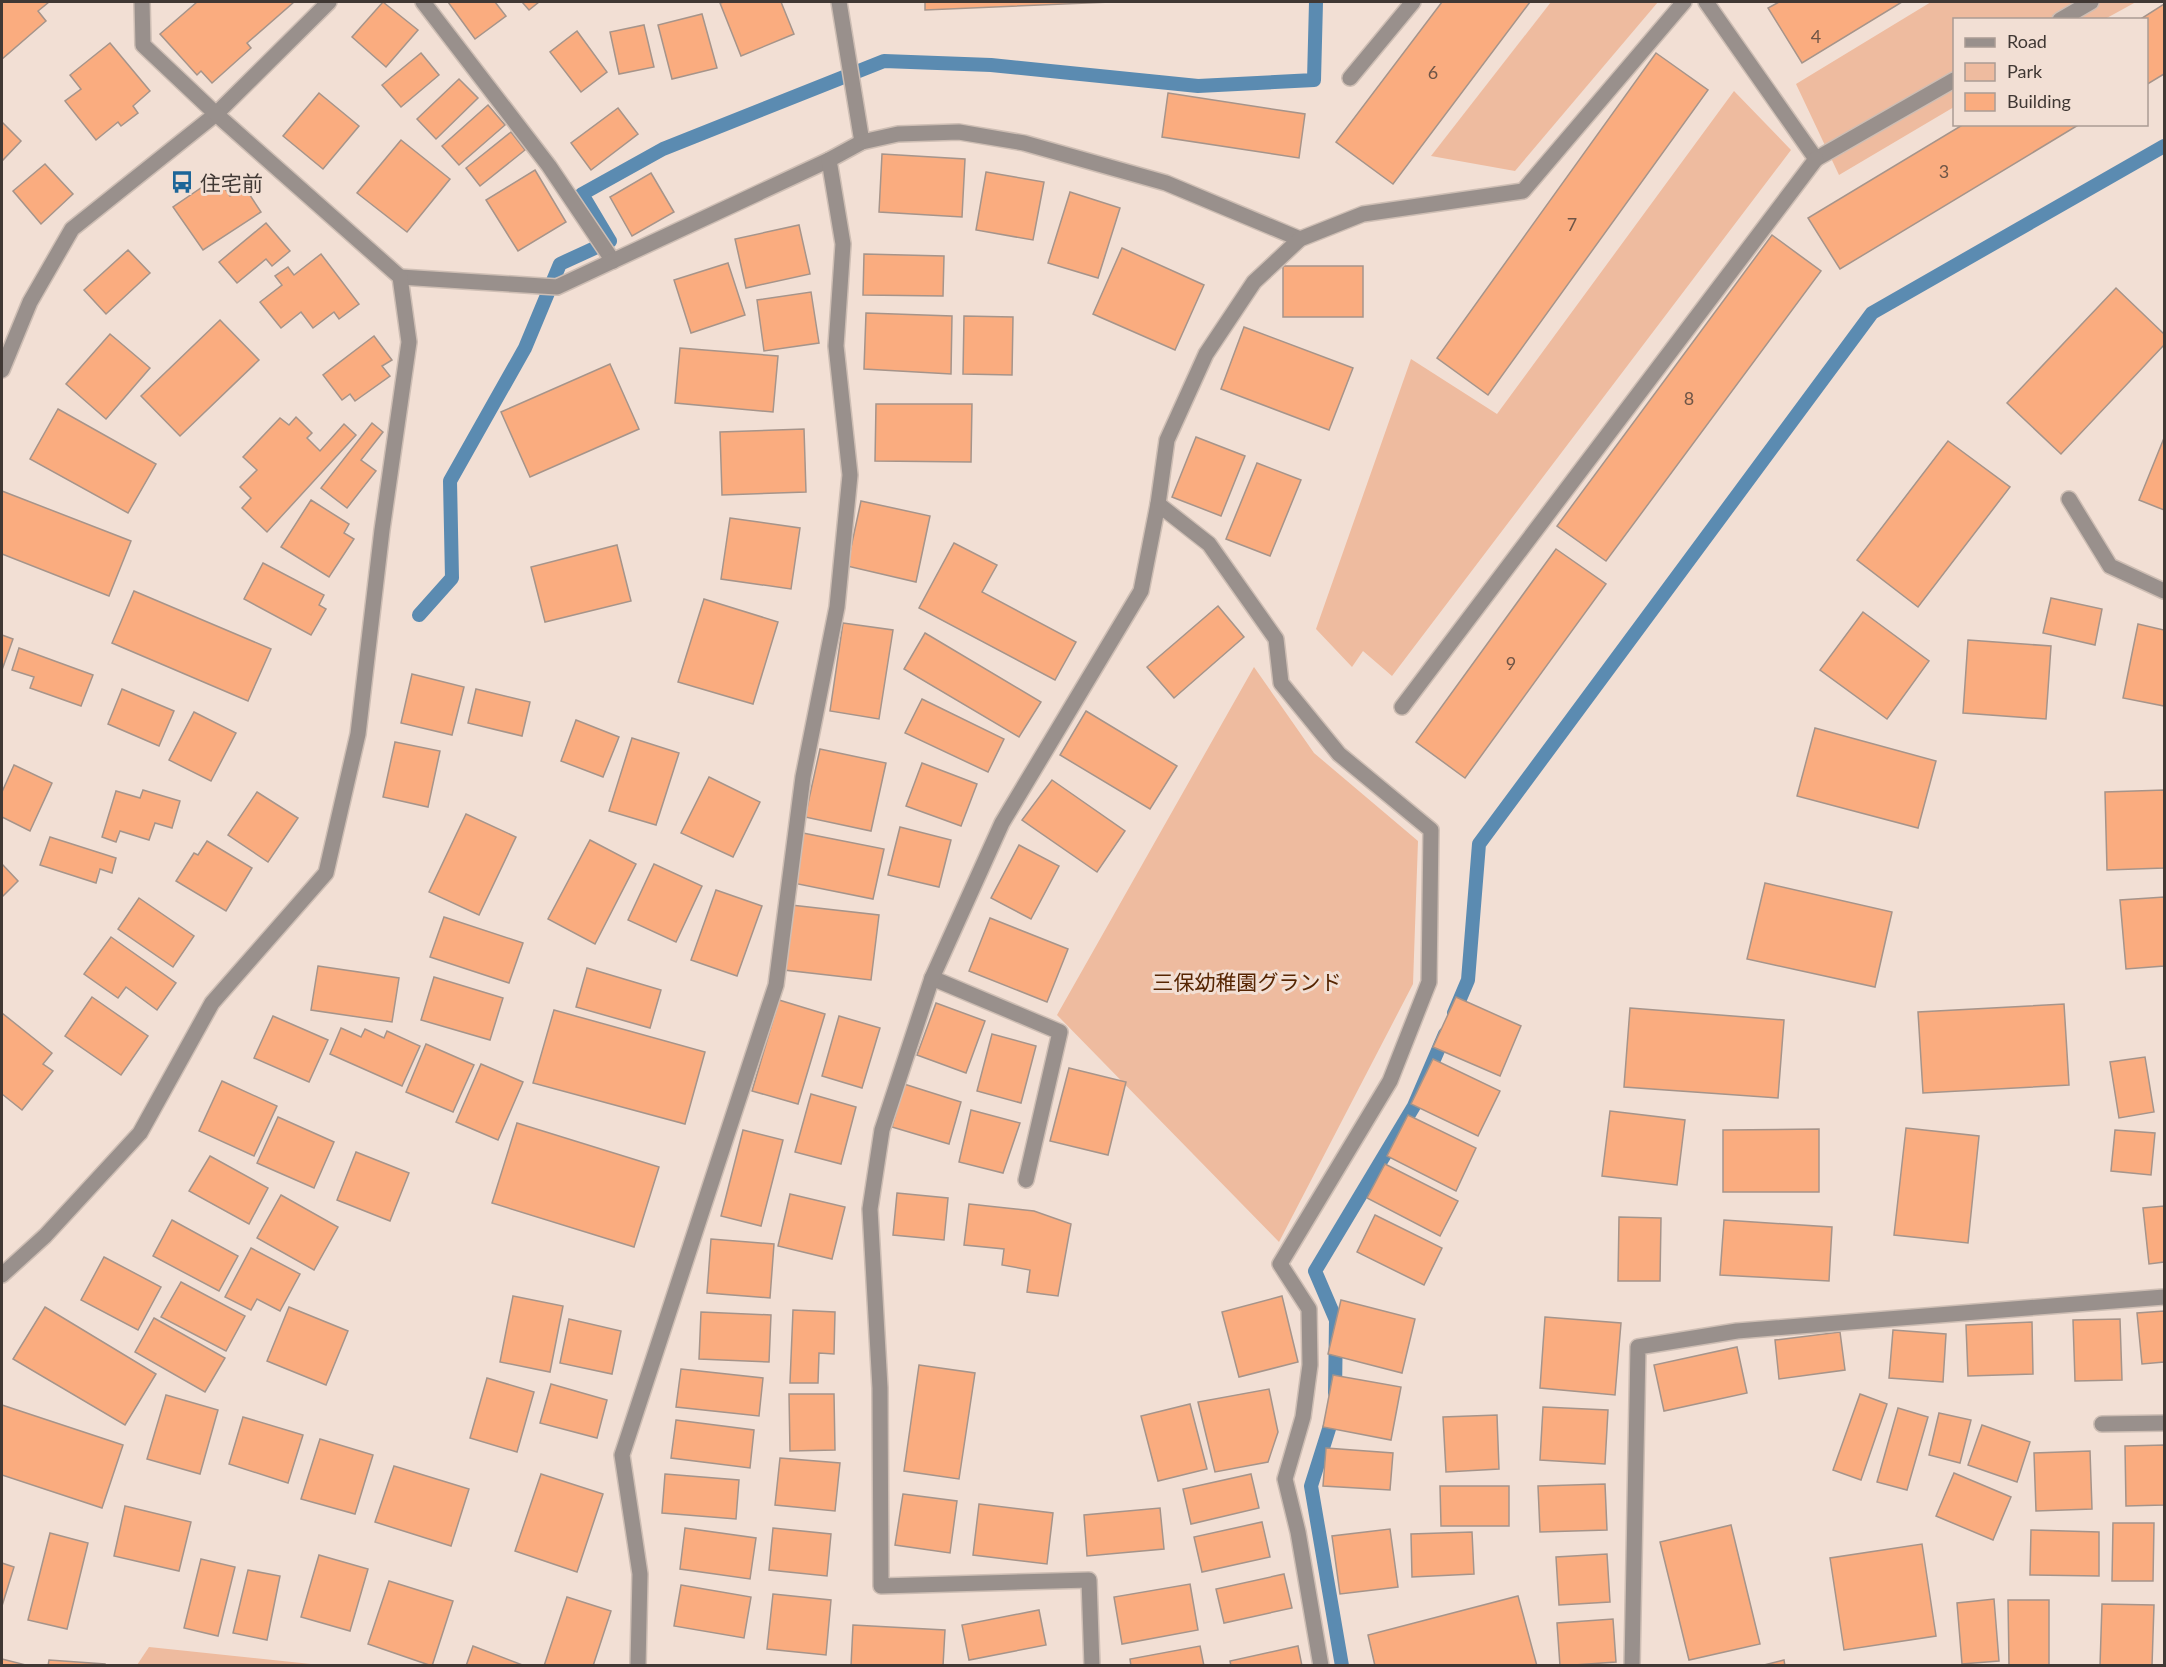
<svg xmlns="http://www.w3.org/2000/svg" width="2166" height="1667" viewBox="0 0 2166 1667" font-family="Lato,'Noto Sans JP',sans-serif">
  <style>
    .green { fill: #eebb9f }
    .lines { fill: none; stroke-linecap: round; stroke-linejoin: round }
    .stream { stroke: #5b8bb1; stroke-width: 14 }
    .building { fill: #faac7f; stroke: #a6948a; stroke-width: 1.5 }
    .minor-casing { stroke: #cebeb4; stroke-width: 18 }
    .minor { stroke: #99908c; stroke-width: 15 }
    .labels { text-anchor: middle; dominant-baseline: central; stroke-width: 6; stroke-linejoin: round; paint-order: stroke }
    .number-label { font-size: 18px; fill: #6e5547 }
    .poi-label { font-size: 21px; fill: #403834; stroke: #f2dfd4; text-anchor: start }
    .park-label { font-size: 21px; fill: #562502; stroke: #f2dfd4 }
  </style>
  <rect width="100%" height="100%" fill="#f2dfd4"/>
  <!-- green -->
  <g class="green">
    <polygon points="1551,2 1658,2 1515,171 1431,156"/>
    <polygon points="1931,2 2136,2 2105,19 1954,20 1954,107 1839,175 1796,84"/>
    <polygon points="1734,91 1791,150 1392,676 1363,651 1352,667 1316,629 1411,359 1497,414"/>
    <polygon points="1254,667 1314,753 1418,841 1413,984 1279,1242 1057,1015"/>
    <polygon points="149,1647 311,1664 315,1665 137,1665"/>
  </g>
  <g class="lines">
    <!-- stream -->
    <g class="stream">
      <polyline points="419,615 452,578 450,481 525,348 560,264 610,241 582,194 663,149 884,61 991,65 1198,86 1314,80 1316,2"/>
      <polyline points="1454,1013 1468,980 1479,844 1872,313 2164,146"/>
      <polyline points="1335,1393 1336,1320 1315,1271 1414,1106 1445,1034"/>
      <polyline points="1334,1413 1311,1486 1342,1666"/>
    </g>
  </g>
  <!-- building -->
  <g class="building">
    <polygon points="2,2 49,2 38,11 46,21 2,59"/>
    <polygon points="197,2 294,2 247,43 251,48 212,83 201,71 197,75 160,34"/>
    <polygon points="383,2 418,30 386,67 352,37"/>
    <polygon points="448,2 495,2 506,16 475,39"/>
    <polygon points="522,2 539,2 529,10"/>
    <polygon points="724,2 781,2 794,34 741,56 720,3"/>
    <polygon points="925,2 1111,2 925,10"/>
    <polygon points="1442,2 1530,2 1393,184 1336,142"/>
    <polygon points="1779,2 1902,2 1802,63 1768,8"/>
    <polygon points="2164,4 2164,74 2146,85 2146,20 2139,20"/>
    <polygon points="702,14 717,68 672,79 658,25"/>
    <polygon points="644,25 654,67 619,74 610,32"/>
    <polygon points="577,31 607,72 581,92 550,52"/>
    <polygon points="110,43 150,91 133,106 138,113 121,126 118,122 96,140 65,101 81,89 70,75"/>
    <polygon points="421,53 439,75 401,107 382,85"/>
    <polygon points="1656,53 1708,90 1488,395 1437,358"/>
    <polygon points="459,79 478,98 436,139 417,119"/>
    <polygon points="319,93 359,126 323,169 283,136"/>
    <polygon points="1168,93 1305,114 1299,158 1162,137"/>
    <polygon points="488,105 505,125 459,165 442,146"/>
    <polygon points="618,108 638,134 591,170 571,143"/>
    <polygon points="2,122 21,141 2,161"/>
    <polygon points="1964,124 2080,124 1840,269 1808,218"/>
    <polygon points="511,132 525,150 480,186 466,168"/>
    <polygon points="401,140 450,179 407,232 357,193"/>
    <polygon points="882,154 965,159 962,217 879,212"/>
    <polygon points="45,164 73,194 41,224 13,191"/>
    <polygon points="535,170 566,222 518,251 486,200"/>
    <polygon points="986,172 1044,182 1033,240 976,230"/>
    <polygon points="651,173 674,212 632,236 610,197"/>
    <polygon points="217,177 230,196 244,186 261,212 203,250 173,207"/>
    <polygon points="1070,192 1120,208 1098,278 1048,263"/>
    <polygon points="266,223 290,251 272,266 266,259 237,283 219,262"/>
    <polygon points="799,225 810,274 746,288 735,239"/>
    <polygon points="1772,235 1821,271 1606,561 1557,526"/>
    <polygon points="1122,248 1204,285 1175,350 1093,314"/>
    <polygon points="128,250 150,273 106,314 84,290"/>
    <polygon points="321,254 359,304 339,319 334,312 313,328 301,312 281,328 260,302 282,285 275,276 288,267 294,275"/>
    <polygon points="864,254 944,256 943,296 863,295"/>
    <polygon points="728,263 745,315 691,333 674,280"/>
    <rect x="1283" y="266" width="80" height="51"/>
    <polygon points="2116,288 2164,334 2164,345 2061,454 2007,403"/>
    <polygon points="811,292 819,343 764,351 757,300"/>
    <polygon points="866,313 952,316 951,374 864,369"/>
    <polygon points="964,316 1013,317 1012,375 963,374"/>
    <polygon points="220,320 259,360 180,436 141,396"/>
    <polygon points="1244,327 1353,368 1329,430 1221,389"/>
    <polygon points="110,334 150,368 106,419 66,384"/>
    <polygon points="374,336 392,360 382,366 390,376 355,401 350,394 342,400 323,375"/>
    <polygon points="680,348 778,356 773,412 675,403"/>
    <polygon points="610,364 639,429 530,477 501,412"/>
    <polygon points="876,404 972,404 971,462 875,461"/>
    <polygon points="58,409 156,464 128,513 30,459"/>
    <polygon points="296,417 312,433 307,438 320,451 344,424 356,435 267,532 242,508 251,498 240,487 257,470 243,457 280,418 289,425"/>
    <polygon points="372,423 383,432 361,460 376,471 347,508 321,488"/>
    <polygon points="804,429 806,492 722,495 720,432"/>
    <polygon points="1196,437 1245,456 1221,516 1172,497"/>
    <polygon points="2164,438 2164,510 2139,500"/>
    <polygon points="1948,441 2010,487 1918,607 1857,560"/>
    <polygon points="1257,463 1301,480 1270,556 1226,539"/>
    <polygon points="2,491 131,541 109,596 2,554"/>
    <polygon points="311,500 349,524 344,533 354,539 329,577 281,547"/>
    <polygon points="861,501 930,516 916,582 847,566"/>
    <polygon points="730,518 800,528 791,589 721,579"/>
    <polygon points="954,543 997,565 982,592 1076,642 1055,680 919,608"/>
    <polygon points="617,545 631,601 545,622 531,567"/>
    <polygon points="1556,549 1606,584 1465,778 1416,742"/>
    <polygon points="263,563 324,595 319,605 326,609 311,635 244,599"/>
    <polygon points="134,591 271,649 248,701 112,643"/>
    <polygon points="2051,598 2102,609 2095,645 2043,633"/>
    <polygon points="704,599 778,622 753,704 678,682"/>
    <polygon points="1218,606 1244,637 1174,698 1147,667"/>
    <polygon points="1863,612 1929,661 1887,719 1820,670"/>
    <polygon points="843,623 893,630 879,719 830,711"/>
    <polygon points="2138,624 2164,630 2164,706 2123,698"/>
    <polygon points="925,633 1041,702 1019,737 904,669"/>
    <polygon points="2,635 13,639 2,670"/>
    <polygon points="1968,640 2051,646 2046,719 1963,713"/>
    <polygon points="19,648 93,675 81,706 30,688 34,677 12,670"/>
    <polygon points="412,674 464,687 452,735 401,723"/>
    <polygon points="122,689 174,711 159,746 108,724"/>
    <polygon points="476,689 530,702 522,736 468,723"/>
    <polygon points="922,699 1004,739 988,772 905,733"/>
    <polygon points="1086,711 1177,766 1150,809 1060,755"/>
    <polygon points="194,712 236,733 211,781 169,760"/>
    <polygon points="576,720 619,737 603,777 561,761"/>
    <polygon points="1815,728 1936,761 1918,828 1797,796"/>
    <polygon points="632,738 679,753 656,825 609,811"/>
    <polygon points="395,742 440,751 428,807 383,797"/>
    <polygon points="820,749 886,763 871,831 805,817"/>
    <polygon points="922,763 977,784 961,826 906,806"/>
    <polygon points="14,765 52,783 30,831 2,817 2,792"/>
    <polygon points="709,777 760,802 733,857 681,833"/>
    <polygon points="1052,780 1125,831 1097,872 1022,820"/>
    <polygon points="143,790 180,801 172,828 155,823 149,840 120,831 116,842 102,837 116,791 140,798"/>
    <polygon points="2164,790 2164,868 2107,870 2105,792"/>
    <polygon points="257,792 298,818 268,862 228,835"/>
    <polygon points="466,814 516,837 479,915 429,892"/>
    <polygon points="900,827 951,840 939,887 888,875"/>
    <polygon points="803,833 884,849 873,899 793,883"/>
    <polygon points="50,837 116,858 112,873 100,869 96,883 40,865"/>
    <polygon points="590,840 636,864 595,944 548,919"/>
    <polygon points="207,841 252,868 226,911 176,881 194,853 198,855"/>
    <polygon points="1019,845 1059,866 1031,919 991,898"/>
    <polygon points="2,864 18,881 2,897"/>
    <polygon points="654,864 702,886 676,942 628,920"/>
    <polygon points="1765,883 1892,912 1875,987 1747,959"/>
    <polygon points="716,890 762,906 737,976 691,960"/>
    <polygon points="2164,897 2164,966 2126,969 2120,900"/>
    <polygon points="139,898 194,936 173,967 118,929"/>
    <polygon points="791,905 879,915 871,980 784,970"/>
    <polygon points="444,917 523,943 509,983 430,957"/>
    <polygon points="990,918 1068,949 1047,1002 969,971"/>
    <polygon points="111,937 176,983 157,1010 126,987 118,998 84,974"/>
    <polygon points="318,966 399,978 392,1022 311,1010"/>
    <polygon points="587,968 661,990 650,1028 576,1007"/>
    <polygon points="434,977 503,998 490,1040 421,1020"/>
    <polygon points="92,997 148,1036 121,1075 65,1036"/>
    <polygon points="1456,997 1521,1026 1500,1076 1433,1047"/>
    <polygon points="779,1000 825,1014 798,1104 752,1091"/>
    <polygon points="936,1003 985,1021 966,1073 917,1055"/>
    <polygon points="2064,1004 2069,1085 1923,1093 1918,1012"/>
    <polygon points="1630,1008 1784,1020 1778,1098 1624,1087"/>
    <polygon points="554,1010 705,1052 685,1124 533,1083"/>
    <polygon points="2,1013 52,1053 43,1064 53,1071 22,1110 2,1094"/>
    <polygon points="273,1016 328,1040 309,1082 254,1058"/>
    <polygon points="839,1016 880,1028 862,1088 822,1076"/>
    <polygon points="341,1028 361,1037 365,1029 384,1038 387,1031 420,1046 402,1086 330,1054"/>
    <polygon points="992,1034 1036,1046 1021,1103 977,1091"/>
    <polygon points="426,1044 474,1065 453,1112 406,1092"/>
    <polygon points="2145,1057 2154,1112 2119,1118 2110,1062"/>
    <polygon points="1433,1059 1500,1091 1478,1136 1411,1104"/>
    <polygon points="481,1064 523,1082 498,1140 456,1122"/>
    <polygon points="1069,1068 1126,1082 1108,1155 1050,1141"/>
    <polygon points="222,1081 277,1106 254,1156 199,1131"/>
    <polygon points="904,1084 961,1102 949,1144 892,1127"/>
    <polygon points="811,1094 856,1107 841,1164 795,1152"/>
    <polygon points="971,1110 1020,1123 1003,1173 959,1162"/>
    <polygon points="1610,1111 1685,1120 1677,1185 1602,1176"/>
    <polygon points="1408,1115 1476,1148 1456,1191 1387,1156"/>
    <polygon points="278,1117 334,1142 314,1188 257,1163"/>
    <polygon points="517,1123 659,1167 634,1247 492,1203"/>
    <polygon points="1906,1128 1979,1136 1968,1243 1894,1235"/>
    <polygon points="1819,1129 1819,1192 1723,1192 1723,1130"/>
    <polygon points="743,1130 783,1140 761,1226 721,1216"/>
    <polygon points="2115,1130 2155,1133 2151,1175 2111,1171"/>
    <polygon points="356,1152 409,1173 390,1221 337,1200"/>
    <polygon points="210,1156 268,1188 249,1224 189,1191"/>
    <polygon points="1385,1164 1458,1201 1440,1236 1367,1198"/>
    <polygon points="897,1193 948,1198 944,1240 893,1235"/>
    <polygon points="790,1194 845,1207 832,1259 778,1246"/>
    <polygon points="281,1195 338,1227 314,1270 257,1238"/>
    <polygon points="969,1204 1034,1211 1071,1224 1058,1296 1027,1292 1030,1270 1002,1265 1004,1249 964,1245"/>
    <polygon points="2164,1206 2164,1262 2149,1264 2143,1208"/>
    <polygon points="1375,1215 1442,1248 1424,1285 1357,1252"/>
    <polygon points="1619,1217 1661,1218 1660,1281 1618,1281"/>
    <polygon points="172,1220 238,1256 219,1291 153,1256"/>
    <polygon points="1724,1220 1832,1227 1829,1281 1720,1275"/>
    <polygon points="711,1239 774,1244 770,1298 707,1293"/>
    <polygon points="251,1248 300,1274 280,1311 257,1299 251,1310 225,1297"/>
    <polygon points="104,1257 161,1287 138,1330 81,1300"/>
    <polygon points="181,1282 245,1316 226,1351 161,1317"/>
    <polygon points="513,1296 563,1306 550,1372 500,1362"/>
    <polygon points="1282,1296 1298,1362 1239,1377 1222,1312"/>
    <polygon points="1341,1300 1415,1319 1402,1373 1328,1354"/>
    <polygon points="45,1307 156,1374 125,1425 13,1359"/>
    <polygon points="289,1307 348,1331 326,1385 267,1361"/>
    <polygon points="793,1310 835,1312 834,1354 819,1353 818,1383 790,1383"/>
    <polygon points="2164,1311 2164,1362 2142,1364 2137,1313"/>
    <polygon points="701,1312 771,1315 769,1362 699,1359"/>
    <polygon points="1545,1317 1621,1323 1615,1395 1540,1388"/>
    <polygon points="154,1318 225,1358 205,1392 135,1352"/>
    <polygon points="569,1319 621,1331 612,1374 560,1363"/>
    <polygon points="2120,1319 2122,1380 2075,1381 2073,1320"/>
    <polygon points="2032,1322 2033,1374 1968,1376 1966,1325"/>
    <polygon points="1893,1330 1946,1334 1943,1382 1889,1378"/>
    <polygon points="1840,1332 1845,1370 1779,1379 1775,1340"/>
    <polygon points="1737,1347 1747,1393 1664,1411 1654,1365"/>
    <polygon points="919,1365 975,1373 959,1479 904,1471"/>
    <polygon points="681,1369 763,1378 759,1416 676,1407"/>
    <polygon points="1333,1375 1401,1387 1391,1440 1323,1427"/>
    <polygon points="487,1378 534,1392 517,1452 470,1438"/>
    <polygon points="551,1384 607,1400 597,1438 540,1423"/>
    <polygon points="1269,1389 1278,1432 1268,1462 1215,1472 1198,1402"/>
    <polygon points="789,1394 834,1394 835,1450 790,1451"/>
    <polygon points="1860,1394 1887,1404 1861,1480 1833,1470"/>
    <polygon points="166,1395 218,1410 200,1474 147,1459"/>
    <polygon points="1190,1404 1207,1469 1158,1481 1141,1416"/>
    <polygon points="2,1405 123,1445 102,1508 2,1475"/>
    <polygon points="1543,1407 1608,1410 1605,1464 1540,1460"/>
    <polygon points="1898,1408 1928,1417 1907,1490 1877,1482"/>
    <polygon points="1939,1413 1971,1420 1960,1463 1929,1455"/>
    <polygon points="1497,1415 1499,1469 1446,1472 1443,1417"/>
    <polygon points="243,1417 303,1435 288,1483 229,1464"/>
    <polygon points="676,1420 754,1430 750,1468 671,1458"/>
    <polygon points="1982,1425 2030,1442 2017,1482 1968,1465"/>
    <polygon points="320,1439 373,1455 355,1514 301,1499"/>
    <polygon points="2164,1445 2164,1505 2126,1506 2125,1446"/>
    <polygon points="1326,1448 1393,1453 1390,1490 1323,1486"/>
    <polygon points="2090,1451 2092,1509 2036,1511 2034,1453"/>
    <polygon points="780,1458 840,1463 835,1511 775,1505"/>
    <polygon points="394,1466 469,1489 451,1546 375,1522"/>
    <polygon points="1954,1473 2011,1497 1993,1540 1936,1516"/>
    <polygon points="541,1474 603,1494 577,1572 515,1551"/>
    <polygon points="665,1474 739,1480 736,1519 662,1513"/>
    <polygon points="1251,1474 1259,1508 1191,1524 1183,1489"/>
    <polygon points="1605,1484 1607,1530 1540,1532 1538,1486"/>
    <polygon points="1440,1486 1509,1486 1509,1526 1441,1526"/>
    <polygon points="903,1494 957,1501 950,1553 895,1545"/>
    <polygon points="979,1504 1053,1513 1047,1564 973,1555"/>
    <polygon points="125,1506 191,1522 179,1571 114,1556"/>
    <polygon points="1160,1508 1164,1549 1087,1556 1084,1515"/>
    <polygon points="1262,1522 1270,1557 1202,1572 1194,1537"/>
    <polygon points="2113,1523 2154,1523 2153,1581 2112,1581"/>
    <polygon points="1731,1525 1760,1644 1689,1660 1660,1542"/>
    <polygon points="685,1528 756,1538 750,1579 680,1569"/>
    <polygon points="773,1528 831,1534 827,1576 769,1570"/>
    <polygon points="1390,1529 1398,1587 1340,1594 1332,1536"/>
    <polygon points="2031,1530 2099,1532 2099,1576 2030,1575"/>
    <polygon points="1472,1532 1474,1574 1412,1577 1411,1534"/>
    <polygon points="50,1533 88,1543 67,1629 28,1620"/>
    <polygon points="1922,1544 1936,1636 1844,1650 1830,1558"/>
    <polygon points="1607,1554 1610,1602 1559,1605 1556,1557"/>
    <polygon points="319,1555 368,1569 350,1631 301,1617"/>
    <polygon points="201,1559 235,1567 218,1636 184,1628"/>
    <polygon points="2,1563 14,1567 2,1606"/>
    <polygon points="248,1570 280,1576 267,1640 233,1633"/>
    <polygon points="1284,1574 1292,1608 1224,1623 1216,1589"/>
    <polygon points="389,1581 453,1601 432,1666 368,1644"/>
    <polygon points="1190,1584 1198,1630 1122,1644 1114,1597"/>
    <polygon points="681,1585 751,1597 744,1638 674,1626"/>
    <polygon points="773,1594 831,1600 826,1655 767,1649"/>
    <polygon points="1518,1596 1537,1666 1375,1666 1368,1635"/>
    <polygon points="567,1597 611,1611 593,1666 544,1666"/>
    <polygon points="1994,1599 1999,1661 1962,1664 1957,1603"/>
    <polygon points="2008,1600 2049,1600 2049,1666 2009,1666"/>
    <polygon points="2102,1604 2154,1605 2152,1666 2100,1666"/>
    <polygon points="1039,1610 1046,1645 969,1660 962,1625"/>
    <polygon points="1613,1619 1616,1662 1560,1666 1557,1623"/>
    <polygon points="853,1625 945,1630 943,1666 851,1666"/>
    <polygon points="473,1646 525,1666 466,1666"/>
    <polygon points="1200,1646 1204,1666 1131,1666 1130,1659"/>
    <polygon points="1298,1646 1302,1666 1231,1666 1230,1661"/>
    <polygon points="2,1659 26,1665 26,1666 2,1666"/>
    <polygon points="49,1660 105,1664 105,1666 48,1666"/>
    <polygon points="1784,1660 1785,1666 1760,1666"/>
  </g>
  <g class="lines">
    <!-- minor casing -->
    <g class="minor-casing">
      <g id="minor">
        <polyline points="423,2 549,166 613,261"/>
        <polyline points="839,2 862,142"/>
        <polyline points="1706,2 1816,159 1954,80"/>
        <polyline points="2060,20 2091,2"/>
        <polyline points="1350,78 1413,2"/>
        <polyline points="400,277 557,287 829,160"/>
        <polyline points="2,370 30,302 72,229 216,114 329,2"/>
        <polyline points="2069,499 2110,566 2164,591"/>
        <polyline points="1158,504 1209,544 1276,639 1281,683 1339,754 1431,830 1429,982 1390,1081 1280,1264 1309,1309 1310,1365 1303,1417 1285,1479 1298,1532 1321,1666"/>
        <polyline points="1402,707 1816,159"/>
        <polyline points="932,978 1060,1032 1026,1180"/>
        <polyline points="2,1275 45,1236 140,1133 212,1003 326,873 358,734 382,530 409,342 400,277 216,114 143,45 142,2"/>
        <polyline points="2102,1424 2164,1423"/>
        <polyline points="638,1666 640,1574 622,1455 776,985 803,777 837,607 850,475 836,346 843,244 829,160 862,142 898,134 959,132 1024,143 1166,183 1300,239"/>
        <polyline points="1092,1666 1089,1580 881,1586 880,1388 870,1209 882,1130 932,978 1002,823 1141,591 1158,504 1167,440 1206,354 1254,282 1300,239 1363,214 1523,191 1684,2"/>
        <polyline points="1632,1666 1638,1347 1737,1331 2164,1297"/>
      </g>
    </g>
    <!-- minor -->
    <use href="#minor" class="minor"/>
  </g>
  <!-- icons -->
  <defs>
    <g id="bus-bare" transform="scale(1.8)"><path d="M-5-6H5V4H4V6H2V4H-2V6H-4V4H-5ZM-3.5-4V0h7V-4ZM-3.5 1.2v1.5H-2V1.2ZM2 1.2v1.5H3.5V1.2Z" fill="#1c6598" stroke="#f2dfd4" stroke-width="2.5" paint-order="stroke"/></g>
  </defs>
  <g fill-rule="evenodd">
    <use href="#bus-bare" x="182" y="182"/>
  </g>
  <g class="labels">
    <!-- number labels -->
    <g class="number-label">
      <text x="1816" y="36">4</text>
      <text x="1433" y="72">6</text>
      <text x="1944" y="171">3</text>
      <text x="1572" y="224">7</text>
      <text x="1689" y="398">8</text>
      <text x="1511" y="663">9</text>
    </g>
    <!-- poi labels -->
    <g class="poi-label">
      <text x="200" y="182">住宅前</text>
    </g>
    <!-- park labels -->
    <g class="park-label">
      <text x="1247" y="981">三保幼稚園グランド</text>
    </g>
  </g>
  <!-- border -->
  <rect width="2166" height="1667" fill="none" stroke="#403834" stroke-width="6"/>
  <!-- legend -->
  <rect x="1953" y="18" width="195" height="108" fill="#f2dfd4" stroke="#ab9c94" stroke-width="1.5"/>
  <rect x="1965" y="38" width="30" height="9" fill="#99908c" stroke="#ab9c94" stroke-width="1.5"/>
  <text x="2007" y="48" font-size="18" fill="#403834">Road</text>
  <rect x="1965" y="63" width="30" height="18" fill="#eebb9f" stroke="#ab9c94" stroke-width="1.5"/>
  <text x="2007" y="78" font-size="18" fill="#403834">Park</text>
  <rect x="1965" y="93" width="30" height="18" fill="#faac7f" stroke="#ab9c94" stroke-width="1.5"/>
  <text x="2007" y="108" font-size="18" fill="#403834">Building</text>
</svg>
